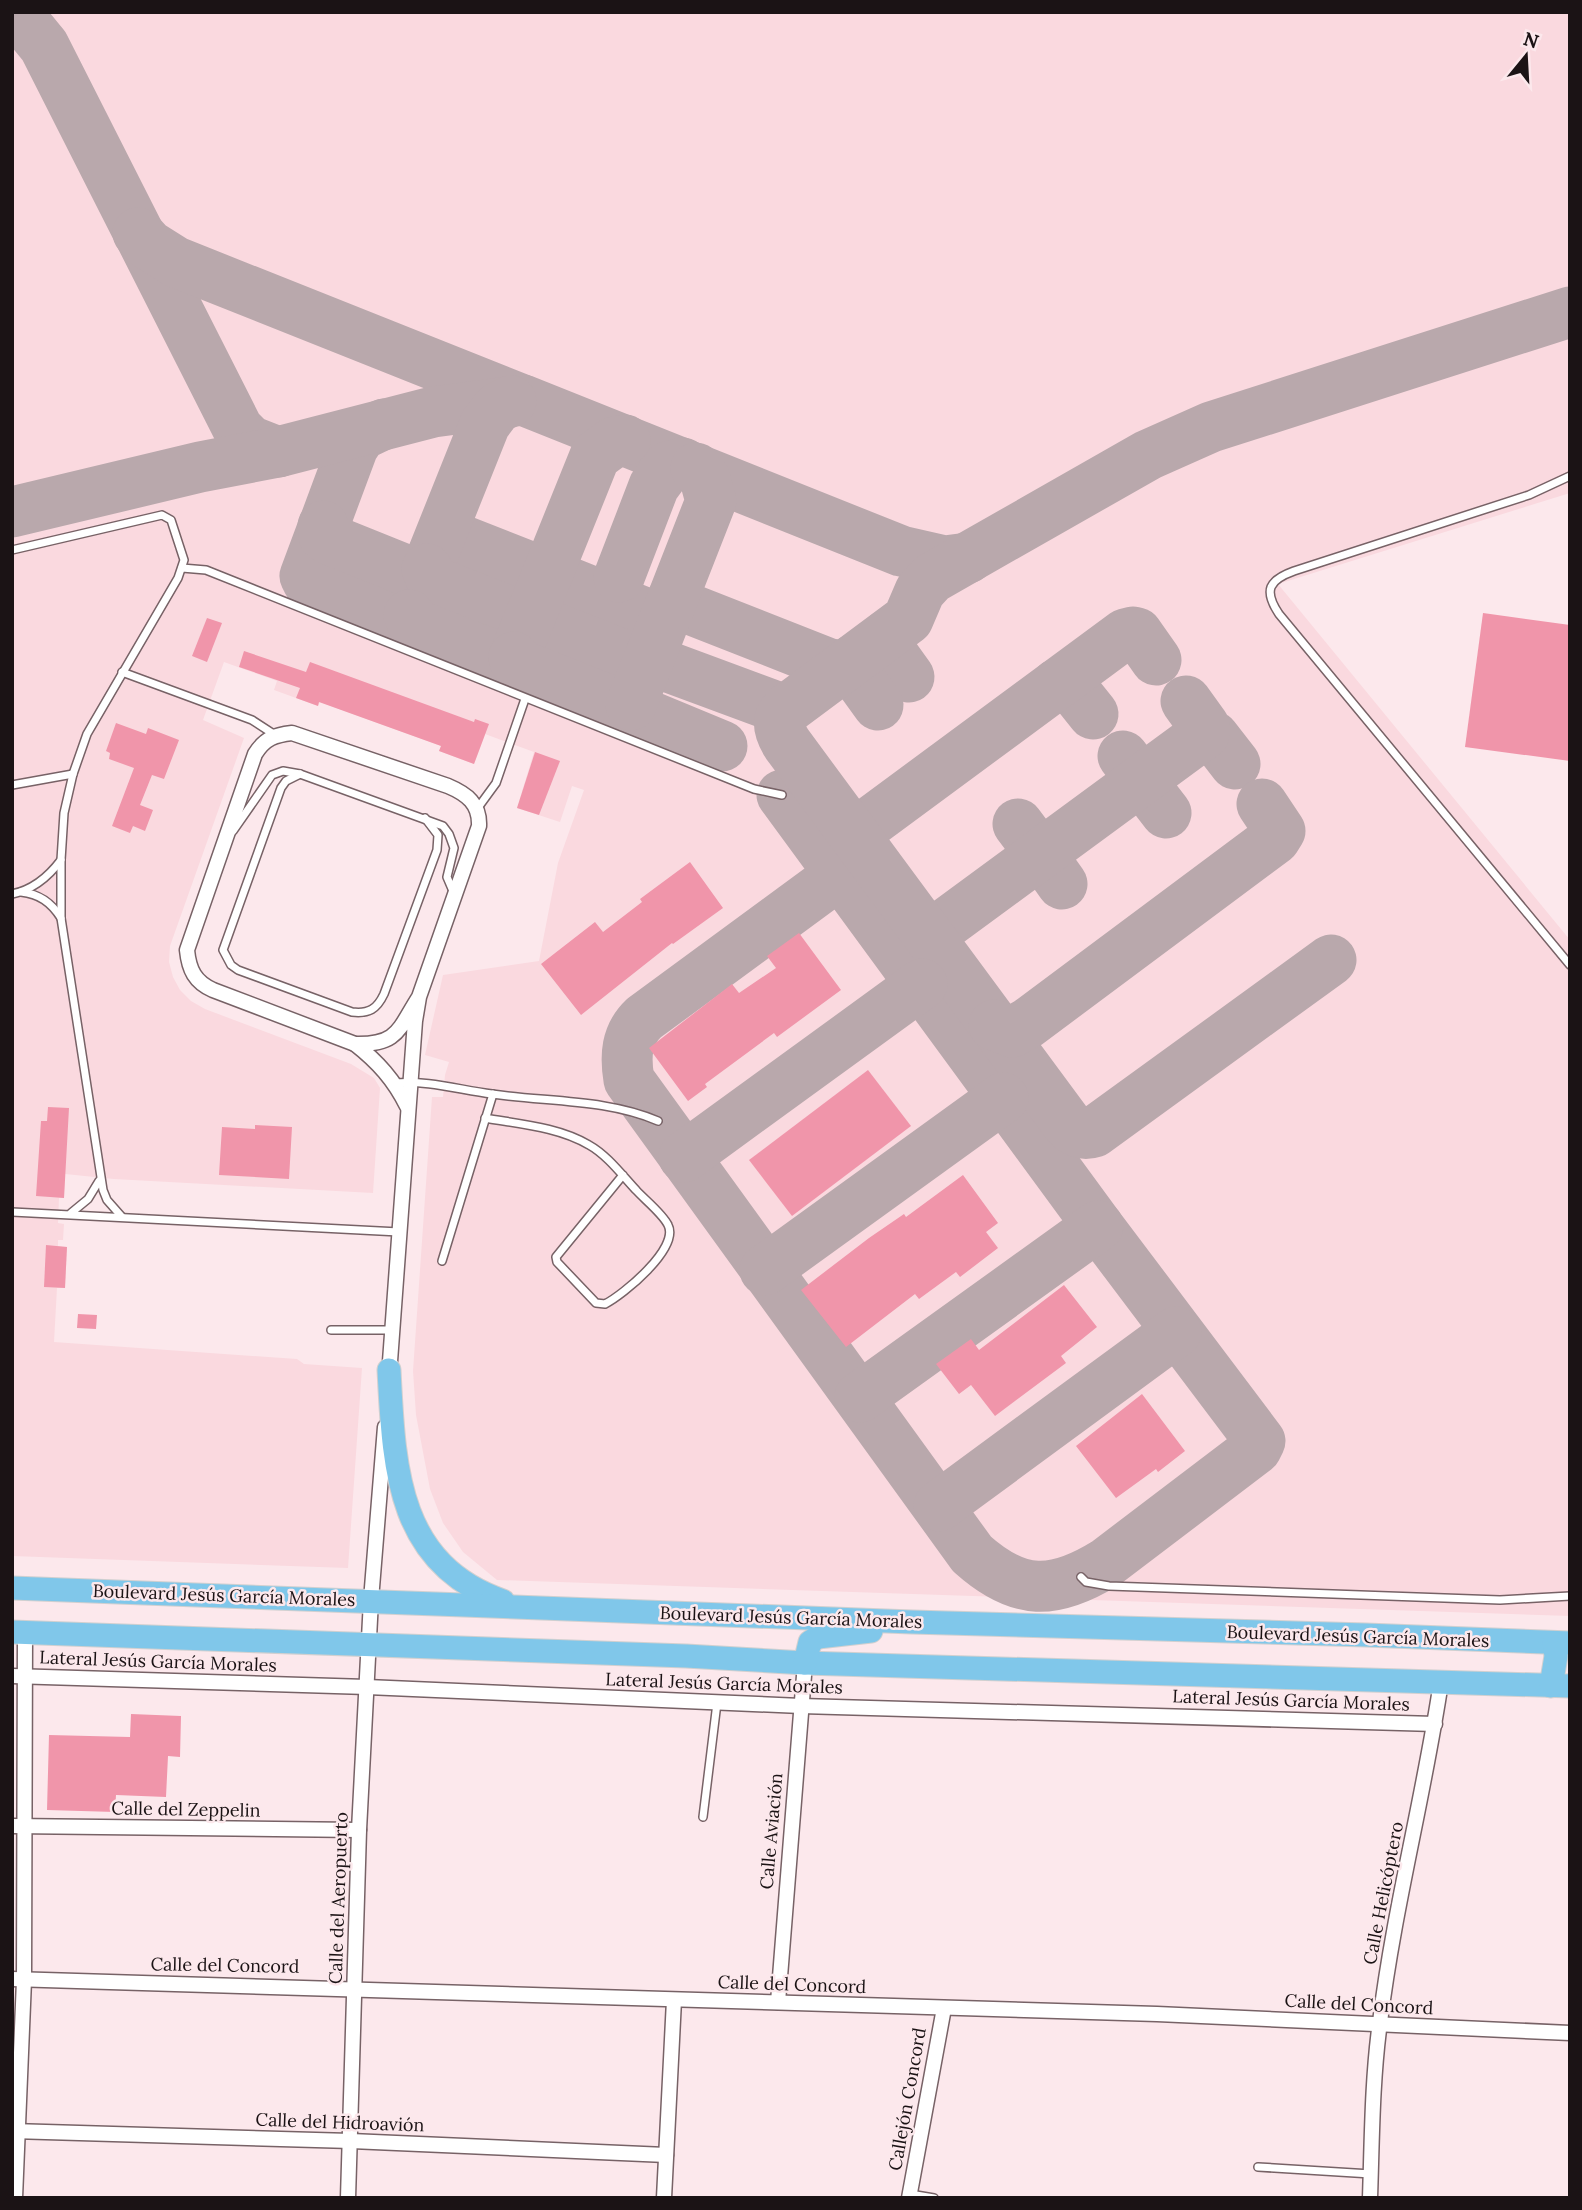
<svg xmlns="http://www.w3.org/2000/svg" width="1582" height="2210" viewBox="0 0 1582 2210" font-family="Lora,serif">
  <style>
    .built { fill: #fad9df }
    .lines { fill: none; stroke-linecap: round; stroke-linejoin: round }
    .taxiway { stroke: #b9a8ac; stroke-width: 51 }
    .building { fill: #f095aa }
    .service-casing { stroke: #776266; stroke-width: 10 }
    .minor-casing { stroke: #776266; stroke-width: 17 }
    .primary-casing { stroke: #d1d0d0; stroke-width: 25 }
    .service { stroke: #fff; stroke-width: 7 }
    .minor { stroke: #fff; stroke-width: 14 }
    .primary { stroke: #80c7ea; stroke-width: 23 }
    .labels { text-anchor: middle; dominant-baseline: central; stroke-width: 5; stroke-linejoin: round; paint-order: stroke }
    .street-label { font-size: 18px; fill: #1b1315; stroke: #fce8ec }
  </style>
  <rect width="100%" height="100%" fill="#fce8ec"/>
  <!-- built -->
  <polygon class="built" points="12,12 1570,12 1570,493 1278,584 1570,940 1570,1616 497,1580 463,1552 443,1523 430,1489 416,1415 413,1371 432,1097 443,1097 445,1075 449,1062 425,1055 443,975 539,961 558,863 584,790 572,786 560,822 517,808 534,752 485,734 474,764 439,751 441,746 320,702 318,706 274,690 277,681 224,662 203,720 244,738 170,946 169,962 173,977 180,990 191,1001 205,1009 351,1064 374,1078 380,1088 373,1193 114,1179 65,1174 64,1198 59,1198 58,1223 64,1224 63,1240 58,1240 58,1246 67,1247 65,1288 57,1288 54,1342 297,1359 304,1364 362,1368 348,1568 12,1556"/>
  <g class="lines">
    <!-- taxiway -->
    <g class="taxiway">
      <polyline points="12,13 21,18 44,46 238,429 250,441 278,452"/>
      <polyline points="138,233 149,245 176,262 520,399"/>
      <polyline points="384,424 361,435 353,447 305,576 308,582 400,617 409,615"/>
      <polyline points="12,512 200,467 278,452 433,412 523,400 901,551 945,561 968,558"/>
      <polyline points="446,524 446,532 451,536 535,569 543,571 551,567 552,574 560,579 655,617 666,614"/>
      <polyline points="323,526 324,536 331,540 418,575 427,571"/>
      <polyline points="433,554 485,424 497,408 511,401"/>
      <polyline points="427,569 432,581 516,614 525,615 534,609 533,616 537,621 639,661 650,657"/>
      <polyline points="619,577 654,486 668,467 683,463"/>
      <polyline points="673,598 677,604 827,663 852,669"/>
      <polyline points="409,615 412,622 419,626 498,657 514,657"/>
      <polyline points="887,635 886,645 909,677"/>
      <polyline points="652,652 654,659 658,663 785,710"/>
      <polyline points="514,657 595,456 614,442 625,440"/>
      <polyline points="514,657 515,661 522,666 621,705 631,705 635,710 722,746"/>
      <polyline points="853,660 852,669 878,705"/>
      <polyline points="1057,684 1069,684 1093,714"/>
      <polyline points="631,705 711,501 705,479 696,468"/>
      <polyline points="1204,734 1214,737 1235,764"/>
      <polyline points="1123,756 1136,773 1136,784 1146,787 1166,813"/>
      <path d="M782 795 1098 1226 1260 1441 1256 1449 1106 1563C1054 1595 1019 1596 972 1554L629 1080C625 1056 626 1035 644 1018L840 874"/>
      <polyline points="1018,824 1036,848 1048,850 1045,860 1062,884"/>
      <polyline points="864,849 862,837 869,823 1125,634 1133,632 1137,633 1156,660"/>
      <polyline points="938,949 937,936 944,925 1204,734 1204,726 1186,701"/>
      <path d="M1331 960 1094 1132C1082 1136 1073 1131 1066 1122L787 744C779 731 775 720 787 709L908 619 920 591 932 578 1148 455 1211 427 1570 312"/>
      <polyline points="994,1025 1012,1032 1028,1023 1275,839 1280,831 1262,804"/>
      <polyline points="684,1157 922,984"/>
      <polyline points="765,1270 1003,1098"/>
      <polyline points="860,1397 1098,1226"/>
      <polyline points="939,1506 1176,1332"/>
    </g>
  </g>
  <!-- building -->
  <g class="building">
    <polygon points="1483,613 1570,625 1570,761 1465,747"/>
    <polygon points="207,618 222,623 207,662 192,656"/>
    <polygon points="244,651 306,672 310,662 474,722 475,719 489,724 474,764 439,751 441,746 319,702 318,706 296,698 300,688 239,667"/>
    <polygon points="116,723 146,734 148,728 179,740 164,779 152,775 140,805 153,810 145,831 133,826 130,833 112,826 134,768 109,759 110,753 106,751"/>
    <polygon points="535,752 560,761 539,815 517,808"/>
    <polygon points="690,862 723,908 673,944 672,943 581,1015 541,964 595,922 603,932 642,902 640,899"/>
    <polygon points="799,933 841,990 777,1037 774,1033 705,1084 707,1087 688,1101 649,1048 732,984 739,993 776,968 767,956"/>
    <polygon points="868,1070 911,1126 792,1216 749,1160"/>
    <polygon points="48,1107 69,1108 64,1198 36,1196 41,1121 47,1121"/>
    <polygon points="255,1125 292,1127 289,1179 219,1175 222,1127 255,1129"/>
    <polygon points="963,1175 998,1223 986,1232 998,1248 960,1277 956,1272 919,1299 915,1294 846,1347 801,1290 869,1238 904,1214 906,1217"/>
    <polygon points="46,1245 67,1247 65,1288 44,1287"/>
    <polygon points="1064,1285 1097,1327 1061,1356 1066,1363 995,1416 971,1385 959,1394 936,1364 971,1339 979,1350"/>
    <polygon points="78,1314 97,1315 96,1329 77,1328"/>
    <polygon points="1142,1394 1185,1451 1158,1472 1156,1469 1116,1498 1076,1446"/>
    <polygon points="131,1714 181,1716 180,1757 168,1756 166,1797 116,1795 115,1812 47,1810 49,1735 130,1737"/>
  </g>
  <g class="lines">
    <!-- service casing -->
    <g class="service-casing">
      <g id="service">
        <path d="M1570 476 1529 495 1294 571C1269 580 1263 590 1279 614L1570 965"/>
        <polyline points="12,550 162,515 171,520 184,560 178,578 87,734 73,774 64,813 61,860 61,918 103,1190 107,1200 122,1217"/>
        <polyline points="182,568 206,570 754,789 782,795"/>
        <polyline points="122,672 252,720 275,735"/>
        <path d="M300 774 286 781 281 788 223 950 231 965 238 970 352 1012C369 1014 377 1009 384 994L437 850 438 835 425 818"/>
        <polyline points="12,785 73,774"/>
        <polyline points="477,809 496,783 525,699"/>
        <polyline points="233,831 272,775 283,771 300,774 443,826 449,834 454,848 447,877 453,891"/>
        <path d="M21 892C39 894 51 902 61 918"/>
        <path d="M12 894C32 890 49 876 61 860"/>
        <path d="M395 1083C428 1080 460 1090 492 1094 547 1102 607 1099 658 1121"/>
        <path d="M485 1118C519 1124 559 1127 589 1145 607 1155 622 1175 636 1190 644 1199 663 1214 668 1225 680 1248 623 1295 605 1304L596 1303 557 1262 556 1257 623 1175"/>
        <polyline points="12,1212 399,1232"/>
        <polyline points="71,1213 88,1199 99,1181"/>
        <polyline points="442,1261 493,1094"/>
        <polyline points="331,1330 392,1330"/>
        <polyline points="1081,1577 1086,1582 1109,1586 1500,1600 1570,1596"/>
        <polyline points="703,1817 717,1703"/>
        <polyline points="1258,2167 1371,2174"/>
        <polyline points="910,2194 934,2198"/>
      </g>
    </g>
    <!-- minor casing -->
    <g class="minor-casing">
      <g id="minor">
        <path d="M355 1044C378 1062 394 1080 407 1106"/>
        <path d="M389 1375 415 1021 419 997 479 826C480 804 467 794 448 786L292 733C275 735 265 738 255 754L187 950C189 970 195 982 213 990L355 1044C398 1045 398 1030 419 997"/>
        <polyline points="12,1676 367,1687 801,1706 1435,1724"/>
        <polyline points="12,1826 359,1830"/>
        <polyline points="12,1979 1157,2014 1570,2033"/>
        <polyline points="778,2002 805,1663"/>
        <polyline points="12,2131 351,2141 666,2155"/>
        <polyline points="15,2198 24,1980 25,1632"/>
        <polyline points="348,2198 359,1830 371,1600 385,1427"/>
        <polyline points="664,2198 674,2000"/>
        <polyline points="909,2198 944,2008"/>
        <path d="M1370 2198C1372 2139 1372 2080 1380 2022 1394 1908 1424 1796 1441 1682"/>
      </g>
    </g>
    <!-- primary casing -->
    <g class="primary-casing">
      <g id="primary">
        <path d="M389 1370C394 1466 396 1564 503 1601"/>
        <polyline points="12,1588 912,1622 1366,1635 1570,1643"/>
        <polyline points="12,1632 686,1656 805,1663 1570,1686"/>
        <polyline points="805,1663 810,1642 818,1637 871,1631"/>
        <polyline points="1551,1686 1556,1656 1554,1643"/>
      </g>
    </g>
    <!-- service -->
    <use href="#service" class="service"/>
    <!-- minor -->
    <use href="#minor" class="minor"/>
    <!-- primary -->
    <use href="#primary" class="primary"/>
  </g>
  <g class="labels">
    <!-- street labels -->
    <g class="street-label">
      <text transform="translate(224 1595) rotate(2)">Boulevard Jesús García Morales</text>
      <text transform="translate(791 1617) rotate(2)">Boulevard Jesús García Morales</text>
      <text transform="translate(1358 1636) rotate(2)">Boulevard Jesús García Morales</text>
      <text transform="translate(158 1661) rotate(2)">Lateral Jesús García Morales</text>
      <text transform="translate(724 1683) rotate(2)">Lateral Jesús García Morales</text>
      <text transform="translate(1291 1700) rotate(2)">Lateral Jesús García Morales</text>
      <text transform="translate(186 1809) rotate(1)">Calle del Zeppelin</text>
      <text transform="translate(771 1831) rotate(-85)">Calle Aviación</text>
      <text transform="translate(1383 1893) rotate(-79)">Calle Helicóptero</text>
      <text transform="translate(338 1898) rotate(-88)">Calle del Aeropuerto</text>
      <text transform="translate(225 1965) rotate(1)">Calle del Concord</text>
      <text transform="translate(792 1984) rotate(2)">Calle del Concord</text>
      <text transform="translate(1359 2004) rotate(3)">Calle del Concord</text>
      <text transform="translate(907 2099) rotate(-80)">Callejón Concord</text>
      <text transform="translate(340 2122) rotate(2)">Calle del Hidroavión</text>
    </g>
  </g>
  <!-- border -->
  <rect width="1582" height="2210" fill="none" stroke="#1b1315" stroke-width="28"/>
  <!-- north arrow -->
  <g transform="translate(1526 56) rotate(18)" stroke="#fce8ec" stroke-width="5" paint-order="stroke">
  <path d="M0-5L12 26L0 18L-12 26Z" fill="#1b1315"/>
  <text y="-10" font-size="19" font-weight="bold" text-anchor="middle" fill="#1b1315">N</text>
  </g>
</svg>
